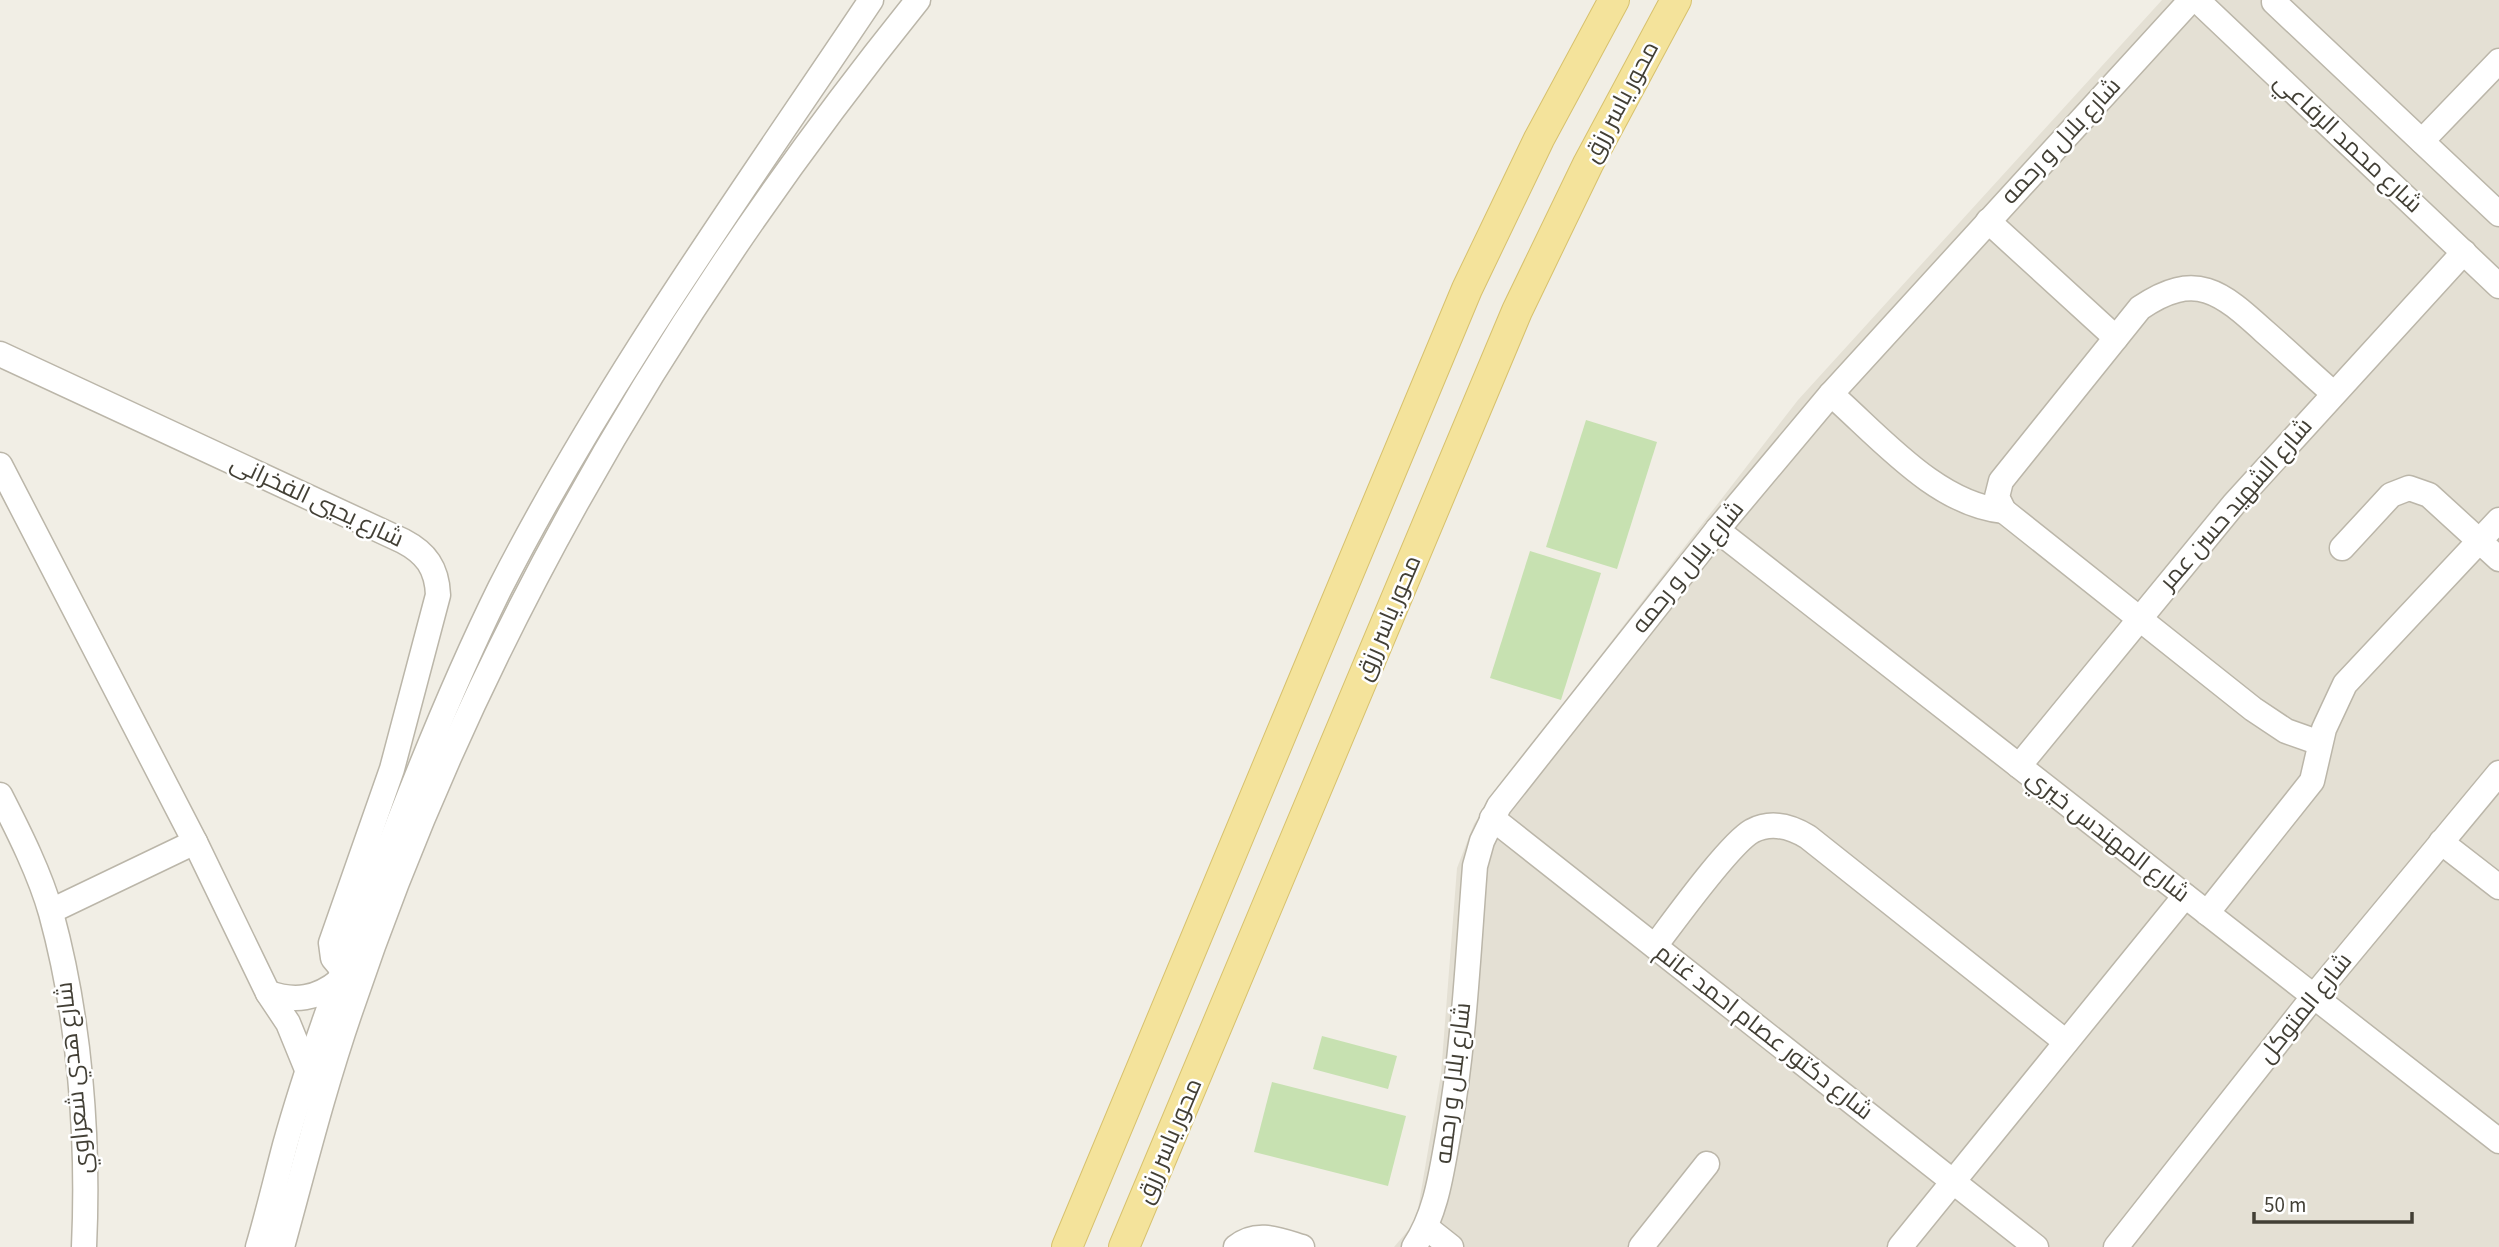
<svg xmlns="http://www.w3.org/2000/svg" width="2499" height="1247" viewBox="0 0 2499 1247" font-family="'Source Sans 3',Cairo,sans-serif">
  <style>
    .residential { fill: #e4e0d4 }
    .green { fill: #c7e1b1 }
    .lines { fill: none; stroke-linecap: round; stroke-linejoin: round }
    .minor-casing { stroke: #bbb6a9; stroke-width: 27 }
    .major-casing { stroke: #d7c16d; stroke-width: 32 }
    .minor { stroke: #fff; stroke-width: 24 }
    .major { stroke: #f4e39b; stroke-width: 30 }
    .labels { text-anchor: middle; dominant-baseline: central; stroke-width: 5; stroke-linejoin: round; paint-order: stroke }
    .street-label { font-size: 24px; fill: #423f35; stroke: #fff }
  </style>
  <rect width="100%" height="100%" fill="#f1eee5"/>
  <!-- residential -->
  <polygon class="residential" points="2162,0 2499,0 2499,1247 1394,1247 1416,1221 1441,1074 1457,868 1474,824 1501,784 1798,400"/>
  <!-- green -->
  <g class="green">
    <polygon points="1586,420 1657,442 1617,569 1546,547"/>
    <polygon points="1530,551 1601,573 1561,700 1490,678"/>
    <polygon points="1322,1036 1397,1056 1388,1089 1313,1069"/>
    <polygon points="1272,1082 1406,1116 1388,1186 1254,1152"/>
  </g>
  <g class="lines">
    <!-- minor casing -->
    <g class="minor-casing">
      <g id="minor">
        <polyline points="2197,0 2499,286"/>
        <polyline points="2274,2 2499,214"/>
        <polyline points="2422,141 2499,61"/>
        <polyline points="1988,221 2116,338"/>
        <path d="M0 354 403 541C426 553 437 568 438 595L392 769 331 943 333 958 343 970"/>
        <path d="M1831 394C1880 437 1937 505 2004 511"/>
        <polyline points="0,465 195,842 268,993 288,1023 308,1072"/>
        <polyline points="1717,530 2499,1141"/>
        <polyline points="2342,548 2391,495 2409,488 2429,495 2499,559"/>
        <path d="M2320 743 2286 731 2253 709 2004 511 1997 497 2001 481 2140 308C2196 270 2221 292 2265 332 2288 352 2310 373 2333 393"/>
        <polyline points="2019,766 2234,504 2464,252"/>
        <path d="M0 795C19 832 40 874 51 913 80 1019 89 1138 84 1247"/>
        <polyline points="1492,818 2036,1247"/>
        <polyline points="2441,842 2499,887"/>
        <polyline points="51,911 195,842"/>
        <polyline points="2207,913 2312,781 2324,729 2345,684 2499,520"/>
        <path d="M1655 946C1674 921 1729 844 1752 831 1771 821 1790 826 1808 837L2066 1042"/>
        <path d="M268 993C295 1002 317 999 339 981"/>
        <polyline points="1427,1228 1451,1247"/>
        <path d="M258 1247C268 1213 276 1179 285 1145 310 1055 344 967 377 879 414 781 453 683 500 588 606 381 742 193 871 0"/>
        <path d="M282 1247C304 1167 324 1087 351 1009 476 638 673 304 918 0"/>
        <path d="M1236 1247C1257 1230 1279 1240 1302 1247"/>
        <path d="M1414 1247C1436 1214 1441 1175 1448 1136 1464 1047 1468 956 1475 866L1482 841 1499 806 1717 530 1831 394 2191 0"/>
        <polyline points="1641,1247 1707,1164"/>
        <polyline points="1900,1247 2185,896"/>
        <polyline points="2116,1247 2314,996 2499,773"/>
      </g>
    </g>
    <!-- major casing -->
    <g class="major-casing">
      <g id="major">
        <polyline points="1067,1247 1467,289 1539,139 1614,0"/>
        <polyline points="1124,1247 1517,311 1588,164 1676,0"/>
      </g>
    </g>
    <!-- minor -->
    <use href="#minor" class="minor"/>
    <!-- major -->
    <use href="#major" class="major"/>
  </g>
  <g class="labels">
    <!-- street labels -->
    <g class="street-label">
      <text transform="translate(1621 102) rotate(-62)">محور ياسر رزق</text>
      <text transform="translate(2061 141) rotate(-47)">شارع بلال و رحمه</text>
      <text transform="translate(2348 143) rotate(43)">شارع محمد الرفاعي</text>
      <text transform="translate(317 501) rotate(25)">شارع يحيي الفخرانى</text>
      <text transform="translate(2236 504) rotate(-49)">شارع الشهيد حسن عمر</text>
      <text transform="translate(1688 567) rotate(-51)">شارع بلال و رحمه</text>
      <text transform="translate(1388 618) rotate(-67)">محور ياسر رزق</text>
      <text transform="translate(2108 836) rotate(38)">شارع المهندس خيري</text>
      <text transform="translate(2305 1008) rotate(-51)">شارع المتوكل</text>
      <text transform="translate(1764 1032) rotate(38)">شارع دكتور عصام احمد غانم</text>
      <text transform="translate(74 1078) rotate(-96)">شارع هدي شعراوي</text>
      <text transform="translate(1453 1083) rotate(-83)">شارع بلال و رحمه</text>
      <text transform="translate(1169 1141) rotate(-67)">محور ياسر رزق</text>
    </g>
  </g>
  <!-- scale -->
  <path d="M2254 1212v10h158v-10" fill="none" stroke="#423f35" stroke-width="3.5"/>
  <text x="2264" y="1212" font-size="21" fill="#423f35" stroke="#ffffff" stroke-width="5" paint-order="stroke">50 m</text>
</svg>
